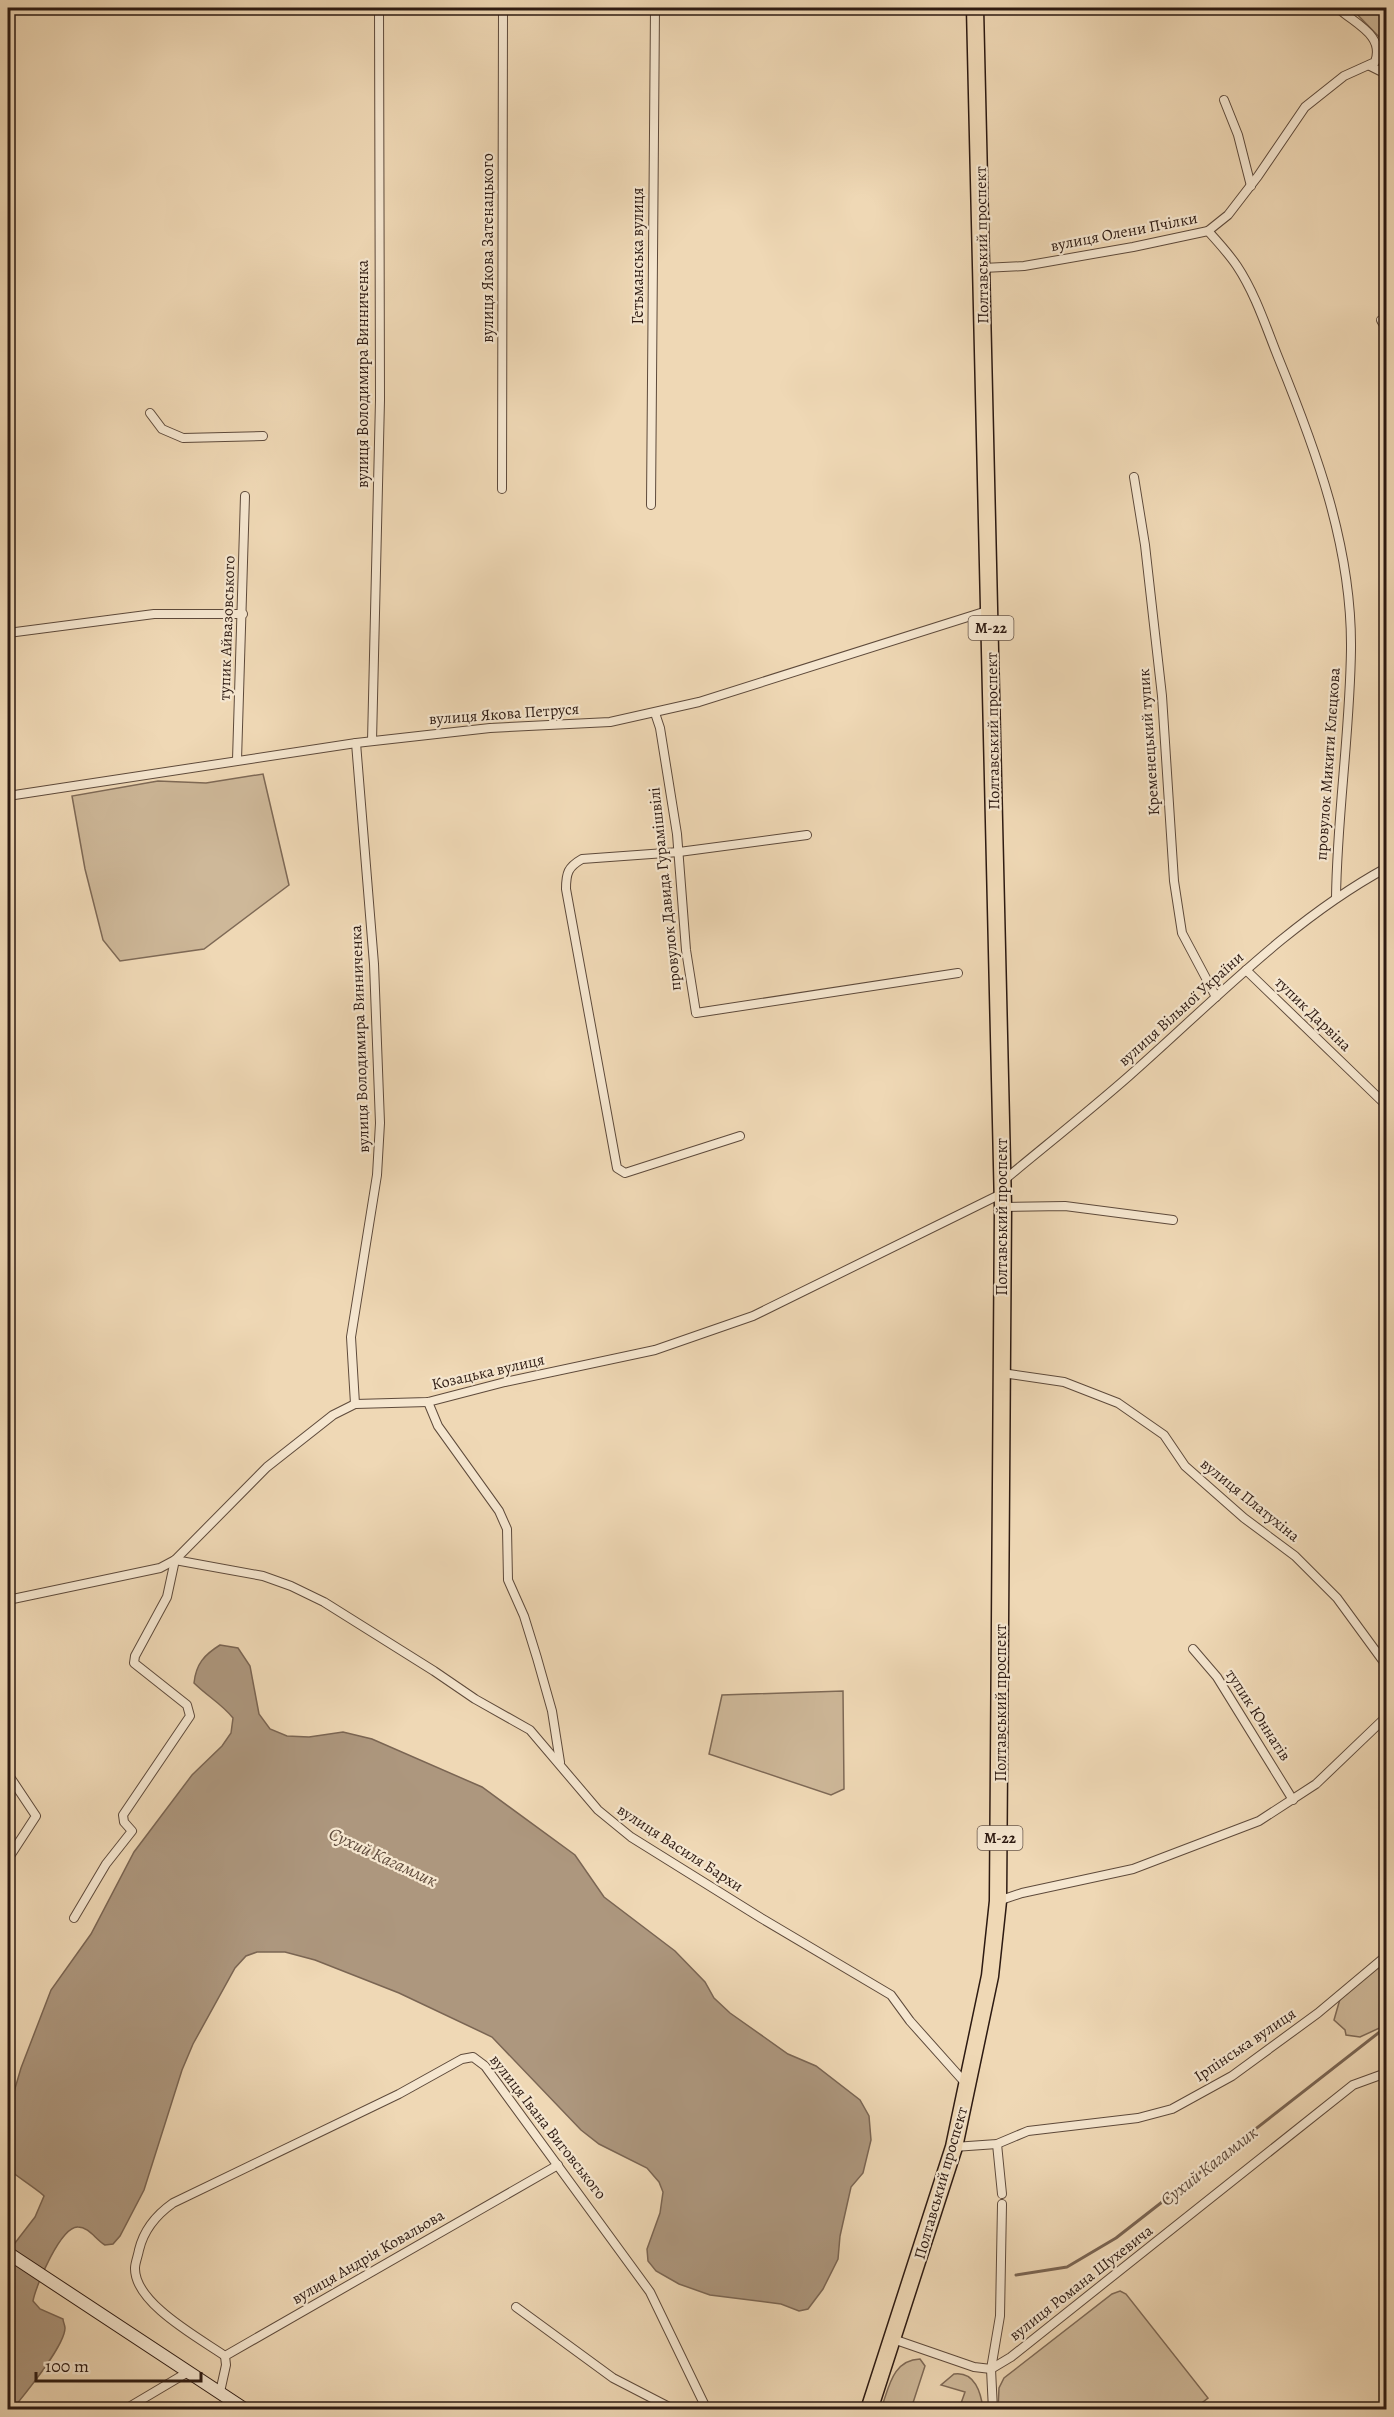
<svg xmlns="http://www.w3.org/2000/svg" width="1394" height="2417" viewBox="0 0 1394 2417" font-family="Alegreya,serif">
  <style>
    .green { fill: #ceb899; stroke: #7e6956; stroke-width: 1.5 }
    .water { fill: #ad977e; stroke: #7a6553; stroke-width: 1.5 }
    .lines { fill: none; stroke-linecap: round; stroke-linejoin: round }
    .stream { stroke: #7a6553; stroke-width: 3 }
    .street-casing { stroke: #5e4a3b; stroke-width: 10 }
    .secondary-casing { stroke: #2d1a12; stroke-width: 14 }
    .highway-casing { stroke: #2d1a12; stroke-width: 19 }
    .street { stroke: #f5e6cf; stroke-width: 8 }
    .secondary { stroke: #f5e6cf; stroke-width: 12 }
    .highway { stroke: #efd8b5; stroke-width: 16 }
    .labels { text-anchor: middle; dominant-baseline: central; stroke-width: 4.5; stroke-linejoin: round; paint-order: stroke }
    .shield { fill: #f5e6cf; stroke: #69574b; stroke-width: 1.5 }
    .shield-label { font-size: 15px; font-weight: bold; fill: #2d1a12 }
    .street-label { font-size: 16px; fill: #2d1a12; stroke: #f5e6cf }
    .water-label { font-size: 18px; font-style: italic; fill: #604c3d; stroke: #f5e6cf }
  </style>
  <rect width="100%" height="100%" fill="#efd8b5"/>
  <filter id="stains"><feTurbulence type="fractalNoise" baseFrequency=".00333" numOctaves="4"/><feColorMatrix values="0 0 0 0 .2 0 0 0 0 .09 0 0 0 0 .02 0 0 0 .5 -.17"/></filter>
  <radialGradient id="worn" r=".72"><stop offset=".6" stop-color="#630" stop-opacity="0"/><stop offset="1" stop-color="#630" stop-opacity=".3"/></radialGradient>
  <!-- green -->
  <g class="green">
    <polygon points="1351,8 1386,8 1386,62 1383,60 1384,42"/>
    <polygon points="263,774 289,885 204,949 120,961 103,940 85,869 72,796 158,781 206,783"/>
    <polygon points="843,1691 844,1789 831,1795 709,1754 722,1695"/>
    <polygon points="1386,1961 1386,2025 1360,2037 1346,2035 1345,2030 1334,2020 1340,1999"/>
    <polygon points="1120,2291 1126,2294 1208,2398 1194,2409 998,2409 999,2388 1004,2378 1112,2294"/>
    <path d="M920 2359 925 2366 911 2409H881C889 2388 892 2360 920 2359Z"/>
    <path d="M954 2374C975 2371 981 2393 983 2409H959L965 2392 941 2385Z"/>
  </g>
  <!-- water -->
  <path class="water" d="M220 1645 238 1648 250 1666 259 1714 270 1729 287 1736 309 1737 343 1732 372 1739 482 1787 575 1855 604 1897 675 1951 705 1982 714 1998 730 2013 788 2054 816 2066 860 2100 869 2116 871 2140 863 2173 851 2187 840 2236 838 2259 823 2289 808 2309 799 2311 781 2304 710 2295 679 2284 656 2271 648 2261 647 2249 660 2213 663 2192 659 2182 647 2168 599 2144 581 2130 492 2037 399 1993 315 1960 285 1952H257L246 1956 235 1968 193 2044 182 2070 144 2190 120 2236 113 2244 105 2245C96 2240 89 2227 78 2227 61 2226 36 2285 33 2301L40 2309 63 2319C63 2322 65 2325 65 2328 65 2346 24 2395 12 2410L8 2409V2252L35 2217 44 2196C41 2192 15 2175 8 2169V2112L21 2068 51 1990 91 1934 134 1852 192 1775 222 1746 231 1733 233 1718C222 1704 207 1696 194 1683 196 1664 204 1655 220 1645Z"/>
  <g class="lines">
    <!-- stream -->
    <polyline class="stream" points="1016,2275 1067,2267 1116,2238 1386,2027"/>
    <!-- street casing -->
    <g class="street-casing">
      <g id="street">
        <polyline points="1370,66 1386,74"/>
        <polyline points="1224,100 1238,135 1251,186"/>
        <path d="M1208 231C1218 242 1229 254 1237 266 1255 293 1266 327 1278 357 1316 450 1352 547 1351 649 1350 733 1337 815 1336 898"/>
        <path d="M983 268 1024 266 1133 247 1208 231 1228 215 1258 176 1305 107 1344 76 1375 62C1385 35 1355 24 1338 8"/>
        <polyline points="1381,320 1386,329"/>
        <polyline points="150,413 162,429 183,438 263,436"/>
        <polyline points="1134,477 1145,545 1162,696 1174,881 1182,933 1216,997"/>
        <polyline points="502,489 503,8"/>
        <polyline points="651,505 655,8"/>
        <polyline points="8,633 154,614 243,614"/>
        <polyline points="655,713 660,728 677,834 686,950 696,1013 958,973"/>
        <polyline points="372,741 380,400 379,8"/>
        <polyline points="237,760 245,496"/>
        <polyline points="8,796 356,743 490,728 610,722 699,702 990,610"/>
        <polyline points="1246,970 1386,1105"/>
        <path d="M740 1136 625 1173 617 1168 566 889C566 873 568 867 582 859L679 852 807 835"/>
        <path d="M1003 1181C1045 1146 1088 1112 1129 1076 1212 1003 1289 921 1386 868"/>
        <polyline points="1003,1207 1065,1206 1173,1220"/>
        <polyline points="1002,1373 1064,1382 1118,1403 1164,1435 1185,1466 1244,1518 1295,1556 1337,1598 1386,1665"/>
        <polyline points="428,1402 438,1426 499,1511 507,1529 508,1580 524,1616 537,1658 552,1711 560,1762"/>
        <polyline points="355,1404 351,1337 377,1175 380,1123 374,964 356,743"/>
        <polyline points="8,1600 160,1568 175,1560 267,1467 333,1415 355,1404 428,1402 505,1382 655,1350 753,1316 1003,1193"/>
        <polyline points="1193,1649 1217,1677 1293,1800"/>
        <polyline points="8,1774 36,1816 8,1859"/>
        <polyline points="998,1901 1022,1893 1133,1869 1259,1821 1316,1784 1386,1717"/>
        <polyline points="74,1918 106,1864 132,1831 124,1822 123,1815 190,1716 187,1705 134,1663 135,1656 167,1597 175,1560 263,1576 291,1586 324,1602 434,1671 475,1699 530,1730 598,1810 631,1837 761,1918 891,1995 910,2021 968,2086"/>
        <polyline points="997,2144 1002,2194"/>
        <polyline points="954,2147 997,2144 1028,2131 1138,2118 1172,2109 1232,2076 1318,2013 1386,1956"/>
        <polyline points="516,2307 613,2378 675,2410"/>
        <polyline points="893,2339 974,2367 991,2369 1011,2357 1353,2085 1386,2073"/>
        <path d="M225 2356C199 2338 134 2303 135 2268 135 2263 138 2256 139 2250 144 2229 156 2215 173 2203L399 2094 462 2059 473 2057 485 2066 650 2292 707 2410"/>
        <polyline points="220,2392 226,2365 225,2356 558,2165"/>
        <polyline points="124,2410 188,2372"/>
        <polyline points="993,2410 991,2369 1000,2316 1002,2204"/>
      </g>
    </g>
    <!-- secondary casing -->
    <g class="secondary-casing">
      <polyline id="secondary" points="8,2253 246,2410"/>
    </g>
    <!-- highway casing -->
    <g class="highway-casing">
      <polyline id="highway" points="869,2410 954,2147 990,1976 998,1901 1003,1207 975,8"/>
    </g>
    <!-- street -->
    <use href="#street" class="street"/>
    <!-- secondary -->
    <use href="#secondary" class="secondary"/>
    <!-- highway -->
    <use href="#highway" class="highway"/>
  </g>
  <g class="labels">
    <!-- shield labels -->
    <g class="shield">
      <rect x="968.5" y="616" width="45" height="24" rx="4.5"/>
      <rect x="977.5" y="1826" width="45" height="24" rx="4.5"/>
    </g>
    <g class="shield-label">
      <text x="991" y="628">М-22</text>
      <text x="1000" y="1838">М-22</text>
    </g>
    <!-- street labels -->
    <g class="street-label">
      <text transform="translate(1124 232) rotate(-11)">вулиця Олени Пчілки</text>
      <text transform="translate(982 245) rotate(-91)">Полтавський проспект</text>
      <text transform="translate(488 248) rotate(-90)">вулиця Якова Затенацького</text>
      <text transform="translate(638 256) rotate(-90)">Гетьманська вулиця</text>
      <text transform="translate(363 374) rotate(-90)">вулиця Володимира Винниченка</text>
      <text transform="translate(227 628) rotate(-88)">тупик Айвазовського</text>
      <text transform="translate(504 714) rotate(-4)">вулиця Якова Петруся</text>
      <text transform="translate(993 731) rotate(-91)">Полтавський проспект</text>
      <text transform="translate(1149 742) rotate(-94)">Кременецький тупик</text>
      <text transform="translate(1328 764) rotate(-86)">провулок Микити Клєцкова</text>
      <text transform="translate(665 889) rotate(-96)">провулок Давида Гурамішвілі</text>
      <text transform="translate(1181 1009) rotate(-42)">вулиця Вільної України</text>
      <text transform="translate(1313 1014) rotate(44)">тупик Дарвіна</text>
      <text transform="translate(360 1039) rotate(-92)">вулиця Володимира Винниченка</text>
      <text transform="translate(1002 1217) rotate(-90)">Полтавський проспект</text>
      <text transform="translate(488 1372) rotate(-13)">Козацька вулиця</text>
      <text transform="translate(1250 1500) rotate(39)">вулиця Платухіна</text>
      <text transform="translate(1001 1703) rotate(-90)">Полтавський проспект</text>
      <text transform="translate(1258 1715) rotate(57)">тупик Юннатів</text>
      <text transform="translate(680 1848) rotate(33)">вулиця Василя Бархи</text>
      <text transform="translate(1245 2045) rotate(-34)">Ірпінська вулиця</text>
      <text transform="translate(548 2127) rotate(52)">вулиця Івана Виговського</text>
      <text transform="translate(941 2183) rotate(-74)">Полтавський проспект</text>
      <text transform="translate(368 2257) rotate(-30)">вулиця Андрія Ковальова</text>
      <text transform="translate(1081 2283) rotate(-38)">вулиця Романа Шухевича</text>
    </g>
    <!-- water labels -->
    <g class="water-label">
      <text transform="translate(383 1857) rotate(25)">Сухий Кагамлик</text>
      <text transform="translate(1209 2166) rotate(-38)">Сухий Кагамлик</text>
    </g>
  </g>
  <!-- margin -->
  <rect width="1394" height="2417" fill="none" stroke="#efd8b5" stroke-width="30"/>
  <rect x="9" y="9" width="1376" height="2399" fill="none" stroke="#2d1a12" stroke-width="3"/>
  <rect x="15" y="15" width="1364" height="2387" fill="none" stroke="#2d1a12" stroke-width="1.5"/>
  <!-- scale -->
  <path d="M36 2372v9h165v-9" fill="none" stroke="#2d1a12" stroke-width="3"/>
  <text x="45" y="2372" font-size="18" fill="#2d1a12" stroke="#f5e6cf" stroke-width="4.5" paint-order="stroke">100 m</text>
  <rect width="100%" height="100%" filter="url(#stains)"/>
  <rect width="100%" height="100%" fill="url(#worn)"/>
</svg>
